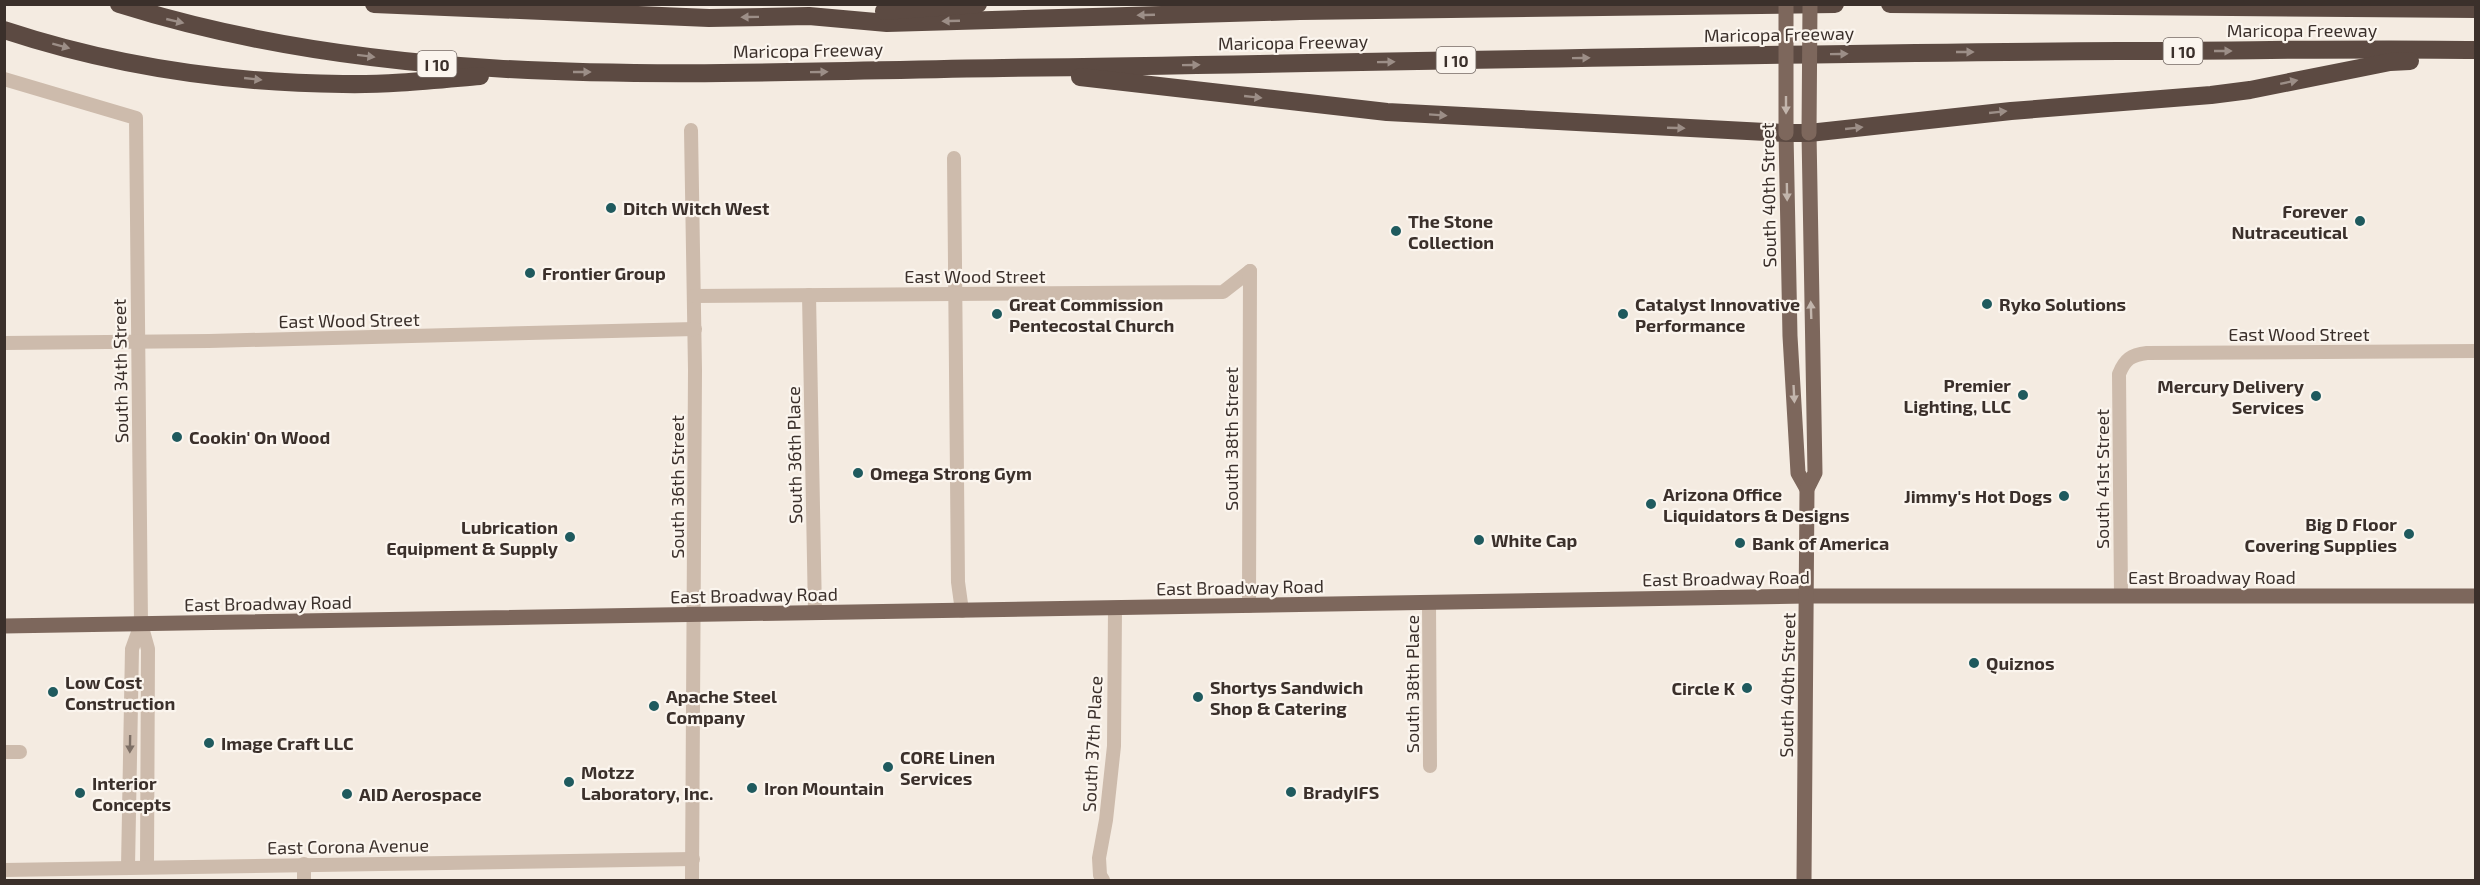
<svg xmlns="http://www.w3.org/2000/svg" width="2480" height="885" viewBox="0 0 2480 885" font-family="'Exo 2',sans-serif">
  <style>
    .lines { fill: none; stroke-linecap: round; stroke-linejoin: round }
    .minor { stroke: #cdbbac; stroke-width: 14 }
    .major { stroke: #7d675c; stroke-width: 15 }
    .highway { stroke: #5c4a42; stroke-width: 18 }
    .major-bridge { stroke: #7d675c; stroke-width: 15 }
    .oneway { fill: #9c8e87 }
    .oneway2 { fill: #c2b5ac }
    .oneway3 { fill: #7d6f65 }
    .poi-dot { fill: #1f5a5e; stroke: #fbf5ee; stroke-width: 2 }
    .labels { text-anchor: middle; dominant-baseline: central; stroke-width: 4.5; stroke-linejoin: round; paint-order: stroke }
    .shield { fill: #fbf5ee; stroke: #756b66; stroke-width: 1.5 }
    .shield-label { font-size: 16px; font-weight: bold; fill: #3b302b }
    .street-label { font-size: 18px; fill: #3b302b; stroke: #fbf5ee }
    .poi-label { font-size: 18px; font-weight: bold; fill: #3b302b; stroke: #fbf5ee; text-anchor: start }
  </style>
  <rect width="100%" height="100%" fill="#f4ebe1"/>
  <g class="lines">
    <!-- minor -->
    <g class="minor">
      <polyline points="4,79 136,118 141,624 148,649 147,866"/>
      <polyline points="691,130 695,370 692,880"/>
      <polyline points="954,158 958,582 962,611"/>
      <polyline points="809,295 815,613"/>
      <polyline points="694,296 1223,292 1250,271"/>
      <polyline points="4,343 209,341 695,329"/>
      <path d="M2121 596 2119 374C2125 359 2131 355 2147 353L2476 351"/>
      <polyline points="1429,603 1430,766"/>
      <polyline points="1249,606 1250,271"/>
      <polyline points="4,752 20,752"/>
      <polyline points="128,867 132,649 141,624"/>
      <polyline points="4,870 693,859"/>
      <polyline points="304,880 304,864"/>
      <polyline points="1103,880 1100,875 1099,858 1106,820 1114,746 1115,608"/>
    </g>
    <!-- major -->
    <g class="major">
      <polyline points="1786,133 1790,336 1798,473 1807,489"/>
      <polyline points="4,626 1807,596 2476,596"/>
      <polyline points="1804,880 1807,489 1815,473 1809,133"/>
    </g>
    <!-- highway -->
    <g class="highway">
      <path d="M119 4C404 94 708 72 1003 68 1375 63 1747 53 2119 51 2238 51 2357 48 2476 50"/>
      <polyline points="374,4 709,18 809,16 887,23 1300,11 1835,4"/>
      <polyline points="1890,4 2476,9"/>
      <polyline points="884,11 978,4"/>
      <path d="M4 30C113 66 229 83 343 84 388 85 434 80 480 76"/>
      <polyline points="1080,77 1387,112 1786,133 1809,133 2011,111 2211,95 2250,90 2390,62 2410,61"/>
    </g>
    <!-- major-bridge -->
    <g class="major-bridge">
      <polyline points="1786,4 1786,133"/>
      <polyline points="1809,133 1810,4"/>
    </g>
  </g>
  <!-- one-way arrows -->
  <defs><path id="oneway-solid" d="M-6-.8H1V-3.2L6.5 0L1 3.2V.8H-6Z" transform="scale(1.5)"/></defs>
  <g class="oneway">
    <use href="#oneway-solid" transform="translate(1146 15) rotate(178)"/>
    <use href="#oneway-solid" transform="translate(750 17) rotate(179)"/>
    <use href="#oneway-solid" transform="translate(175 21) rotate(13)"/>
    <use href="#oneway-solid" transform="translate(951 21) rotate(178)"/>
    <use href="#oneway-solid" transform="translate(61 46) rotate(15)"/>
    <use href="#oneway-solid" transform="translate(2223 51)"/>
    <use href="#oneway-solid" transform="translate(1965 52)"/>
    <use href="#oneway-solid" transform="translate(1839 54) rotate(-1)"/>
    <use href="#oneway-solid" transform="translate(366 56) rotate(7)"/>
    <use href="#oneway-solid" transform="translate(1581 58) rotate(-1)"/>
    <use href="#oneway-solid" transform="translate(1386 62) rotate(-1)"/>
    <use href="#oneway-solid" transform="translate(1191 65) rotate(-1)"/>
    <use href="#oneway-solid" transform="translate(582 72)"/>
    <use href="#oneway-solid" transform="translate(819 72) rotate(-1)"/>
    <use href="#oneway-solid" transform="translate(253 79) rotate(6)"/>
    <use href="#oneway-solid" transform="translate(2289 82) rotate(-12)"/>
    <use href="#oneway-solid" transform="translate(1253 97) rotate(6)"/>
    <use href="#oneway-solid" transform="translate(1998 112) rotate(-6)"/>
    <use href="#oneway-solid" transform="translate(1438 115) rotate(4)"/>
    <use href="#oneway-solid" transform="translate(1676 128) rotate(2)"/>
    <use href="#oneway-solid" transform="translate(1854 128) rotate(-6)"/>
  </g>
  <g class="oneway2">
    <use href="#oneway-solid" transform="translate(1786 105) rotate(90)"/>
    <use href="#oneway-solid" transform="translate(1787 192) rotate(89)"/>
    <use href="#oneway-solid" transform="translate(1811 310) rotate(-92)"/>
    <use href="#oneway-solid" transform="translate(1794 394) rotate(87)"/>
  </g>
  <use class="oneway3" href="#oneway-solid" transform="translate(130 744) rotate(91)"/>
  <!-- markers -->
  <g class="poi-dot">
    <circle cx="611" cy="208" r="6"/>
    <circle cx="2360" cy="221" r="6"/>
    <circle cx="1396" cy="231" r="6"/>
    <circle cx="530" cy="273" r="6"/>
    <circle cx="1987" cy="304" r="6"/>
    <circle cx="997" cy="314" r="6"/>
    <circle cx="1623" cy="314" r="6"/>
    <circle cx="2023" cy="395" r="6"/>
    <circle cx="2316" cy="396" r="6"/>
    <circle cx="177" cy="437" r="6"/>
    <circle cx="858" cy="473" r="6"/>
    <circle cx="2064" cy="496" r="6"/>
    <circle cx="1651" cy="504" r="6"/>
    <circle cx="2409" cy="534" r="6"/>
    <circle cx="570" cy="537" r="6"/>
    <circle cx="1479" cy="540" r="6"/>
    <circle cx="1740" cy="543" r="6"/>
    <circle cx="1974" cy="663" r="6"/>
    <circle cx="1747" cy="688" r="6"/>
    <circle cx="53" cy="692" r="6"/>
    <circle cx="1198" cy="697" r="6"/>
    <circle cx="654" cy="706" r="6"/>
    <circle cx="209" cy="743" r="6"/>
    <circle cx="888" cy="767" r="6"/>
    <circle cx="569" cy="782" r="6"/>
    <circle cx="752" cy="788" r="6"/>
    <circle cx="1291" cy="792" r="6"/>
    <circle cx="80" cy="793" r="6"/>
    <circle cx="347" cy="794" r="6"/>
  </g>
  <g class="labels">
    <!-- shield labels -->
    <g class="shield">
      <rect x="2163.5" y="38" width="39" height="26" rx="4.5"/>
      <rect x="1436.5" y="47" width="39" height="26" rx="4.5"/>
      <rect x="417.5" y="51" width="39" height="26" rx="4.5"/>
    </g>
    <g class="shield-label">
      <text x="2183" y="51">I 10</text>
      <text x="1456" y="60">I 10</text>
      <text x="437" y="64">I 10</text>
    </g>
    <!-- street labels -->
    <g class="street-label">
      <text x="2302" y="30">Maricopa Freeway</text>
      <text transform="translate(1779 34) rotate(-1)">Maricopa Freeway</text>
      <text transform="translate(1293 42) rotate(-1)">Maricopa Freeway</text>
      <text transform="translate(808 50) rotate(-1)">Maricopa Freeway</text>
      <text transform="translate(1768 195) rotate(-91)">South 40th Street</text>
      <text x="975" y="276">East Wood Street</text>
      <text transform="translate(349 320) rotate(-1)">East Wood Street</text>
      <text x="2299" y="334">East Wood Street</text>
      <text transform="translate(120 371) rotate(-91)">South 34th Street</text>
      <text transform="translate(1231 439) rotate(-90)">South 38th Street</text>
      <text transform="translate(794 455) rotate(-91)">South 36th Place</text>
      <text transform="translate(2102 479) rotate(-90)">South 41st Street</text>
      <text transform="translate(677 487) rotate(-90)">South 36th Street</text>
      <text x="2212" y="577">East Broadway Road</text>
      <text transform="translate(1726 578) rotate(-1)">East Broadway Road</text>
      <text transform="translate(1240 587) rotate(-1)">East Broadway Road</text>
      <text transform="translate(754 595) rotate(-1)">East Broadway Road</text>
      <text transform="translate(268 603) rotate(-1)">East Broadway Road</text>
      <text transform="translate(1412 684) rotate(-90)">South 38th Place</text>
      <text transform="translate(1787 685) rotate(-89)">South 40th Street</text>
      <text transform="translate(1092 744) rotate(-87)">South 37th Place</text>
      <text transform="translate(348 846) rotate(-1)">East Corona Avenue</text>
    </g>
    <!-- poi labels -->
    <g class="poi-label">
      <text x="623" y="208">Ditch Witch West</text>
      <text x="2348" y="211" text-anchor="end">Forever<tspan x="2348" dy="21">Nutraceutical</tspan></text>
      <text x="1408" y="221">The Stone<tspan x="1408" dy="21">Collection</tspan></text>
      <text x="542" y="273">Frontier Group</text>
      <text x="1009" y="304">Great Commission<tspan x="1009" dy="21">Pentecostal Church</tspan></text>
      <text x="1635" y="304">Catalyst Innovative<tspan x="1635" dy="21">Performance</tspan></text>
      <text x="1999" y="304">Ryko Solutions</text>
      <text x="2011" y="385" text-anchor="end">Premier<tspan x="2011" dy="21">Lighting, LLC</tspan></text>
      <text x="2304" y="386" text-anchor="end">Mercury Delivery<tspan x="2304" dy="21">Services</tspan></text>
      <text x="189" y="437">Cookin' On Wood</text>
      <text x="870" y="473">Omega Strong Gym</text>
      <text x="1663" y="494">Arizona Office<tspan x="1663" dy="21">Liquidators &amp; Designs</tspan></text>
      <text x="2052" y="496" text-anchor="end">Jimmy's Hot Dogs</text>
      <text x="2397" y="524" text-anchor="end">Big D Floor<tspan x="2397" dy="21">Covering Supplies</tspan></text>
      <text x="558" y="527" text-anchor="end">Lubrication<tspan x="558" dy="21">Equipment &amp; Supply</tspan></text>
      <text x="1491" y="540">White Cap</text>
      <text x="1752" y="543">Bank of America</text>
      <text x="1986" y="663">Quiznos</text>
      <text x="65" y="682">Low Cost<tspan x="65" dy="21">Construction</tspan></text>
      <text x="1210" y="687">Shortys Sandwich<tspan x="1210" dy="21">Shop &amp; Catering</tspan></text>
      <text x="1735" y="688" text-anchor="end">Circle K</text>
      <text x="666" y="696">Apache Steel<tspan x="666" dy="21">Company</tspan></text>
      <text x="221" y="743">Image Craft LLC</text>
      <text x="900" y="757">CORE Linen<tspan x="900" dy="21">Services</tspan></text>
      <text x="581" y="772">Motzz<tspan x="581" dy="21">Laboratory, Inc.</tspan></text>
      <text x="92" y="783">Interior<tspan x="92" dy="21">Concepts</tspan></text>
      <text x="764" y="788">Iron Mountain</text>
      <text x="1303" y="792">BradyIFS</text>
      <text x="359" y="794">AID Aerospace</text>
    </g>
  </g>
  <!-- border -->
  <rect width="2480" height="885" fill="none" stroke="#3b302b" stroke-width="12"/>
</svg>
